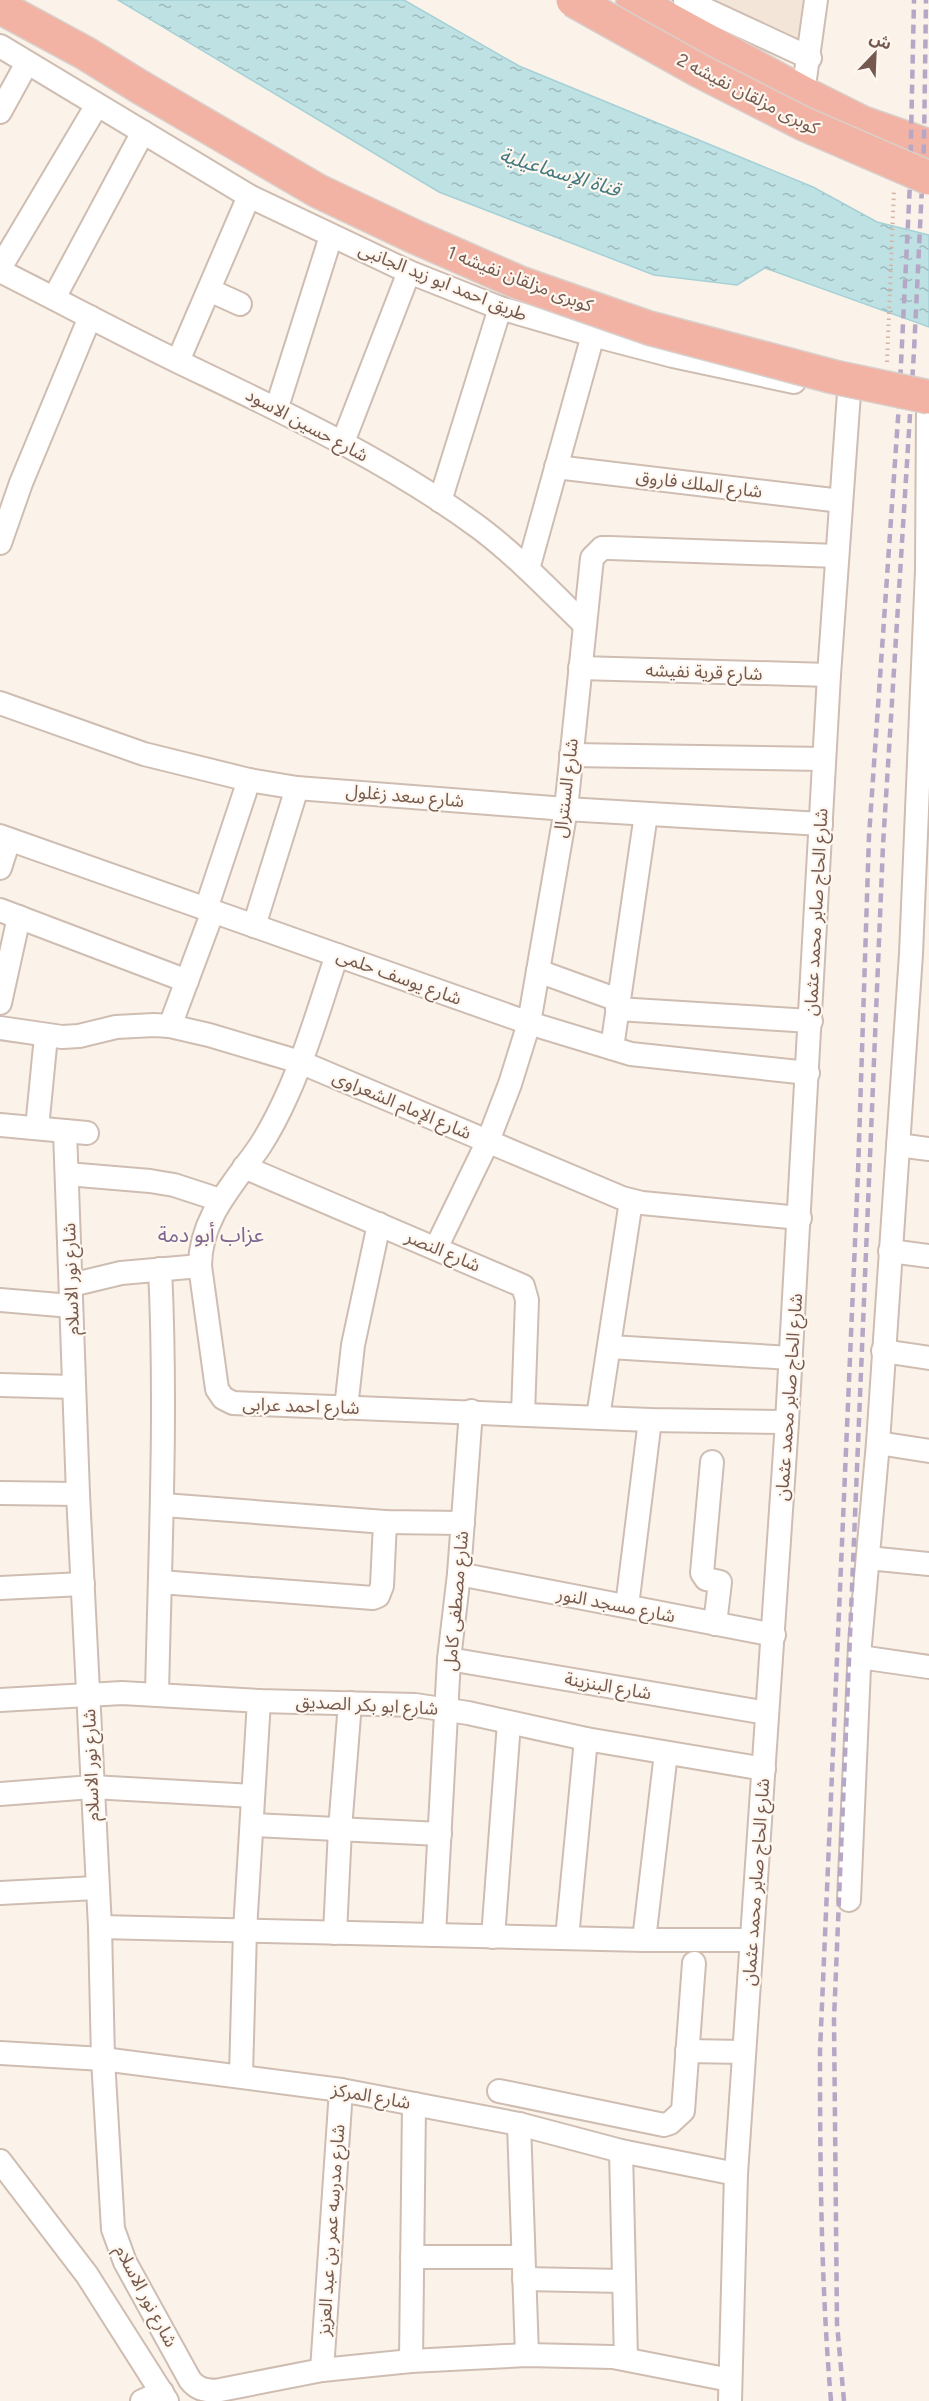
<svg xmlns="http://www.w3.org/2000/svg" width="929" height="2401" viewBox="0 0 929 2401" font-family="Figtree,'Noto Sans Arabic',sans-serif">
  <style>
    .residential { fill: #f3e5d8 }
    .water { fill: url(#water-ripples); stroke: #a5d1d6; stroke-width: 1.5 }
    .lines { fill: none; stroke-linecap: round; stroke-linejoin: round }
    .minor-casing { stroke: #cfbdb2; stroke-width: 26 }
    .highway-casing { stroke: #d8d1cd; stroke-width: 36 }
    .path { stroke: #d5b4a5; stroke-width: 4; stroke-dasharray: 1.5 4.5; stroke-linecap: butt }
    .minor { stroke: #fff; stroke-width: 22 }
    .highway { stroke: #f2b3a4; stroke-width: 33 }
    .rail { stroke: #b5a7c5; stroke-width: 4.5; stroke-dasharray: 9 6; stroke-linecap: butt }
    .highway-bridge-casing { stroke: #d8d1cd; stroke-width: 36; stroke-linecap: butt }
    .highway-bridge { stroke: #f2b3a4; stroke-width: 33 }
    .labels { text-anchor: middle; dominant-baseline: central; stroke-width: 4.5; stroke-linejoin: round; paint-order: stroke }
    .street-label { font-size: 18px; fill: #75594e; stroke: #fef7ef }
    .water-label { font-size: 20px; font-style: italic; fill: #457a80; stroke: #fef7ef }
    .quarter-label { font-size: 21px; fill: #7f6690; stroke: #fef7ef }
  </style>
  <defs>
    <pattern id="water-ripples" width="26" height="14" patternUnits="userSpaceOnUse" patternTransform="scale(1.5)"><rect width="26" height="14" fill="#bee1e4"/><path d="M2 4q2-2 4 0t4 0M15 11q2-2 4 0t4 0" fill="none" stroke="#9fb9bb"/></pattern>
  </defs>
  <rect width="100%" height="100%" fill="#fbf3e9"/>
  <!-- residential -->
  <polygon class="residential" points="712,0 803,0 798,40"/>
  <!-- water -->
  <polygon class="water" points="118,0 404,0 519,66 813,187 877,222 929,235 929,327 765,268 737,285 654,275 439,192"/>
  <g class="lines">
    <!-- minor casing -->
    <g class="minor-casing">
      <g id="minor">
        <polyline points="685,0 810,58"/>
        <polyline points="0,46 249,196 409,272 500,308 593,335 673,356 794,382"/>
        <polyline points="803,93 816,0"/>
        <polyline points="0,112 27,63"/>
        <polyline points="0,268 97,105"/>
        <path d="M0 271C60 301 119 333 179 362 283 412 388 460 481 529 519 558 551 592 585 625"/>
        <polyline points="209,290 240,304"/>
        <polyline points="54,298 143,132"/>
        <polyline points="178,361 249,196"/>
        <polyline points="277,407 331,236"/>
        <polyline points="343,442 409,272"/>
        <polyline points="556,467 841,501"/>
        <polyline points="440,501 500,308"/>
        <polyline points="0,543 21,483 90,317"/>
        <polyline points="528,569 593,335"/>
        <polyline points="580,668 829,675"/>
        <polyline points="0,703 144,754 249,780 297,788 566,809 821,824"/>
        <polyline points="571,755 824,759"/>
        <polyline points="0,836 529,1023 631,1054 808,1073"/>
        <polyline points="0,868 9,840"/>
        <polyline points="206,909 249,780"/>
        <polyline points="0,910 187,981"/>
        <polyline points="254,926 297,788"/>
        <path d="M337 955C321 1001 308 1049 288 1093 280 1111 271 1129 260 1146 234 1184 200 1217 200 1266L217 1389 223 1398 233 1403 650 1420 787 1422"/>
        <polyline points="538,971 618,1000"/>
        <polyline points="0,1003 19,917"/>
        <polyline points="617,1009 811,1021"/>
        <polyline points="170,1026 213,911"/>
        <polyline points="0,1028 62,1037 79,1036 116,1027 154,1025 170,1026 209,1035 300,1062 622,1198 642,1203 800,1218"/>
        <polyline points="612,1048 646,814"/>
        <polyline points="0,1125 87,1133"/>
        <polyline points="37,1128 46,1036"/>
        <path d="M65 1131 78 1494 100 1927 103 2059 113 2229 125 2262 190 2380C197 2389 204 2390 215 2391L322 2370 411 2361 527 2355 613 2357 730 2380"/>
        <polyline points="898,1145 929,1149"/>
        <polyline points="244,1167 523,1286 527,1300 523,1414"/>
        <polyline points="67,1174 150,1181 174,1185 220,1200"/>
        <polyline points="436,1248 488,1141 510,1084 529,1023 566,809 592,558 602,548 610,548 837,556"/>
        <polyline points="890,1251 929,1256"/>
        <polyline points="71,1285 121,1273 200,1266"/>
        <polyline points="0,1300 71,1306"/>
        <polyline points="610,1347 791,1358"/>
        <polyline points="883,1351 929,1358"/>
        <polyline points="0,1385 74,1387"/>
        <polyline points="346,1408 353,1345 379,1224"/>
        <polyline points="598,1417 631,1201"/>
        <polyline points="878,1443 929,1451"/>
        <polyline points="712,1462 702,1573 706,1579 720,1582 715,1624"/>
        <polyline points="0,1493 78,1494"/>
        <polyline points="164,1505 385,1522 463,1523"/>
        <polyline points="868,1558 929,1564"/>
        <polyline points="459,1574 774,1635"/>
        <polyline points="160,1582 373,1598 378,1596 382,1586 385,1522"/>
        <polyline points="0,1588 83,1584"/>
        <polyline points="627,1606 650,1420"/>
        <polyline points="860,1657 929,1667"/>
        <polyline points="449,1659 767,1713"/>
        <path d="M157 1694C160 1552 167 1411 160 1269"/>
        <polyline points="0,1700 122,1693 259,1701 415,1705 468,1713 586,1739 764,1769"/>
        <polyline points="0,1794 92,1787 253,1796"/>
        <polyline points="252,1825 440,1834"/>
        <polyline points="0,1893 96,1888"/>
        <polyline points="849,1900 860,1644 878,1443 911,954 927,570 928,409"/>
        <polyline points="100,1927 644,1940 751,1940"/>
        <polyline points="335,1933 340,1829 350,1703"/>
        <polyline points="434,1935 449,1659 459,1574 471,1411"/>
        <polyline points="493,1937 509,1723"/>
        <polyline points="567,1938 586,1739"/>
        <polyline points="644,1940 666,1753"/>
        <polyline points="687,2051 744,2052"/>
        <polyline points="0,2053 103,2059 341,2090 519,2124 621,2151 736,2174"/>
        <polyline points="241,2075 245,1930 259,1701"/>
        <polyline points="499,2091 664,2125 670,2123 683,2111 694,1963"/>
        <polyline points="519,2124 527,2355"/>
        <polyline points="621,2151 626,2359"/>
        <polyline points="0,2161 87,2275 167,2401"/>
        <polyline points="412,2257 523,2257"/>
        <polyline points="524,2279 623,2281"/>
        <polyline points="411,2361 414,2104"/>
        <polyline points="322,2370 341,2090"/>
        <polyline points="142,2401 162,2392"/>
        <polyline points="730,2401 736,2174 787,1422 829,675 849,393"/>
      </g>
    </g>
    <!-- highway casing -->
    <g class="highway-casing">
      <g id="highway">
        <polyline points="633,0 803,93 863,123 929,146"/>
        <polyline points="0,7 85,53 140,87"/>
      </g>
    </g>
    <!-- path -->
    <polyline class="path" points="887,362 894,190"/>
    <!-- minor -->
    <use href="#minor" class="minor"/>
    <!-- highway -->
    <use href="#highway" class="highway"/>
    <!-- rail -->
    <g class="rail">
      <path d="M831 2401C821 2284 820 2168 820 2051L858 1173 869 836 899 404 910 183 914 0"/>
      <polyline points="844,2401 837,2324 834,2019 883,845 914,351 924,145 926,0"/>
    </g>
    <!-- highway-bridge casing -->
    <g class="highway-bridge-casing">
      <g id="highway-bridge">
        <polyline points="573,0 700,71 804,124 929,178"/>
        <polyline points="140,87 318,191 413,236 520,283 649,328 834,377 929,397"/>
      </g>
    </g>
    <!-- highway-bridge -->
    <use href="#highway-bridge" class="highway-bridge"/>
  </g>
  <g class="labels">
    <!-- street labels -->
    <g class="street-label">
      <text transform="translate(748 94) rotate(27)">كوبرى مزلقان نفيشه 2</text>
      <text transform="translate(520 279) rotate(21)">كوبرى مزلقان نفيشه 1</text>
      <text transform="translate(443 282) rotate(22)">طريق احمد ابو زيد الجانبى</text>
      <text transform="translate(307 425) rotate(28)">شارع حسين الاسود</text>
      <text transform="translate(699 484) rotate(7)">شارع الملك فاروق</text>
      <text transform="translate(704 672) rotate(2)">شارع قرية نفيشه</text>
      <text transform="translate(566 788) rotate(-83)">شارع السنترال</text>
      <text transform="translate(405 796) rotate(5)">شارع سعد زغلول</text>
      <text transform="translate(816 912) rotate(-87)">شارع الحاج صابر محمد عثمان</text>
      <text transform="translate(399 977) rotate(20)">شارع يوسف حلمى</text>
      <text transform="translate(402 1105) rotate(23)">شارع الإمام الشعراوى</text>
      <text transform="translate(443 1251) rotate(23)">شارع النصر</text>
      <text transform="translate(71 1279) rotate(-92)">شارع نور الاسلام</text>
      <text transform="translate(789 1397) rotate(-86)">شارع الحاج صابر محمد عثمان</text>
      <text transform="translate(301 1406) rotate(2)">شارع احمد عرابى</text>
      <text transform="translate(456 1601) rotate(-85)">شارع مصطفى كامل</text>
      <text transform="translate(616 1605) rotate(11)">شارع مسجد النور</text>
      <text transform="translate(608 1686) rotate(10)">شارع البنزينة</text>
      <text transform="translate(367 1705) rotate(3)">شارع ابو بكر الصديق</text>
      <text transform="translate(91 1765) rotate(-92)">شارع نور الاسلام</text>
      <text transform="translate(756 1882) rotate(-86)">شارع الحاج صابر محمد عثمان</text>
      <text transform="translate(371 2096) rotate(10)">شارع المركز</text>
      <text transform="translate(331 2230) rotate(-86)">شارع مدرسه عمر بن عبد العزيز</text>
      <text transform="translate(146 2296) rotate(62)">شارع نور الاسلام</text>
    </g>
    <!-- water labels -->
    <g class="water-label">
      <text transform="translate(560 172) rotate(17)">قناة الإسماعيلية</text>
    </g>
    <!-- quarter labels -->
    <g class="quarter-label">
      <text x="211" y="1234">عزاب أبو دمة</text>
    </g>
  </g>
  <!-- north arrow -->
  <g transform="translate(875 54) rotate(23)" stroke="#fef7ef" stroke-width="4.5" paint-order="stroke">
  <path d="M0-4.5L10 22L0 15L-10 22Z" fill="#75594e"/>
  <text y="-9" font-size="16" font-weight="bold" text-anchor="middle" fill="#75594e">ش</text>
  </g>
</svg>
